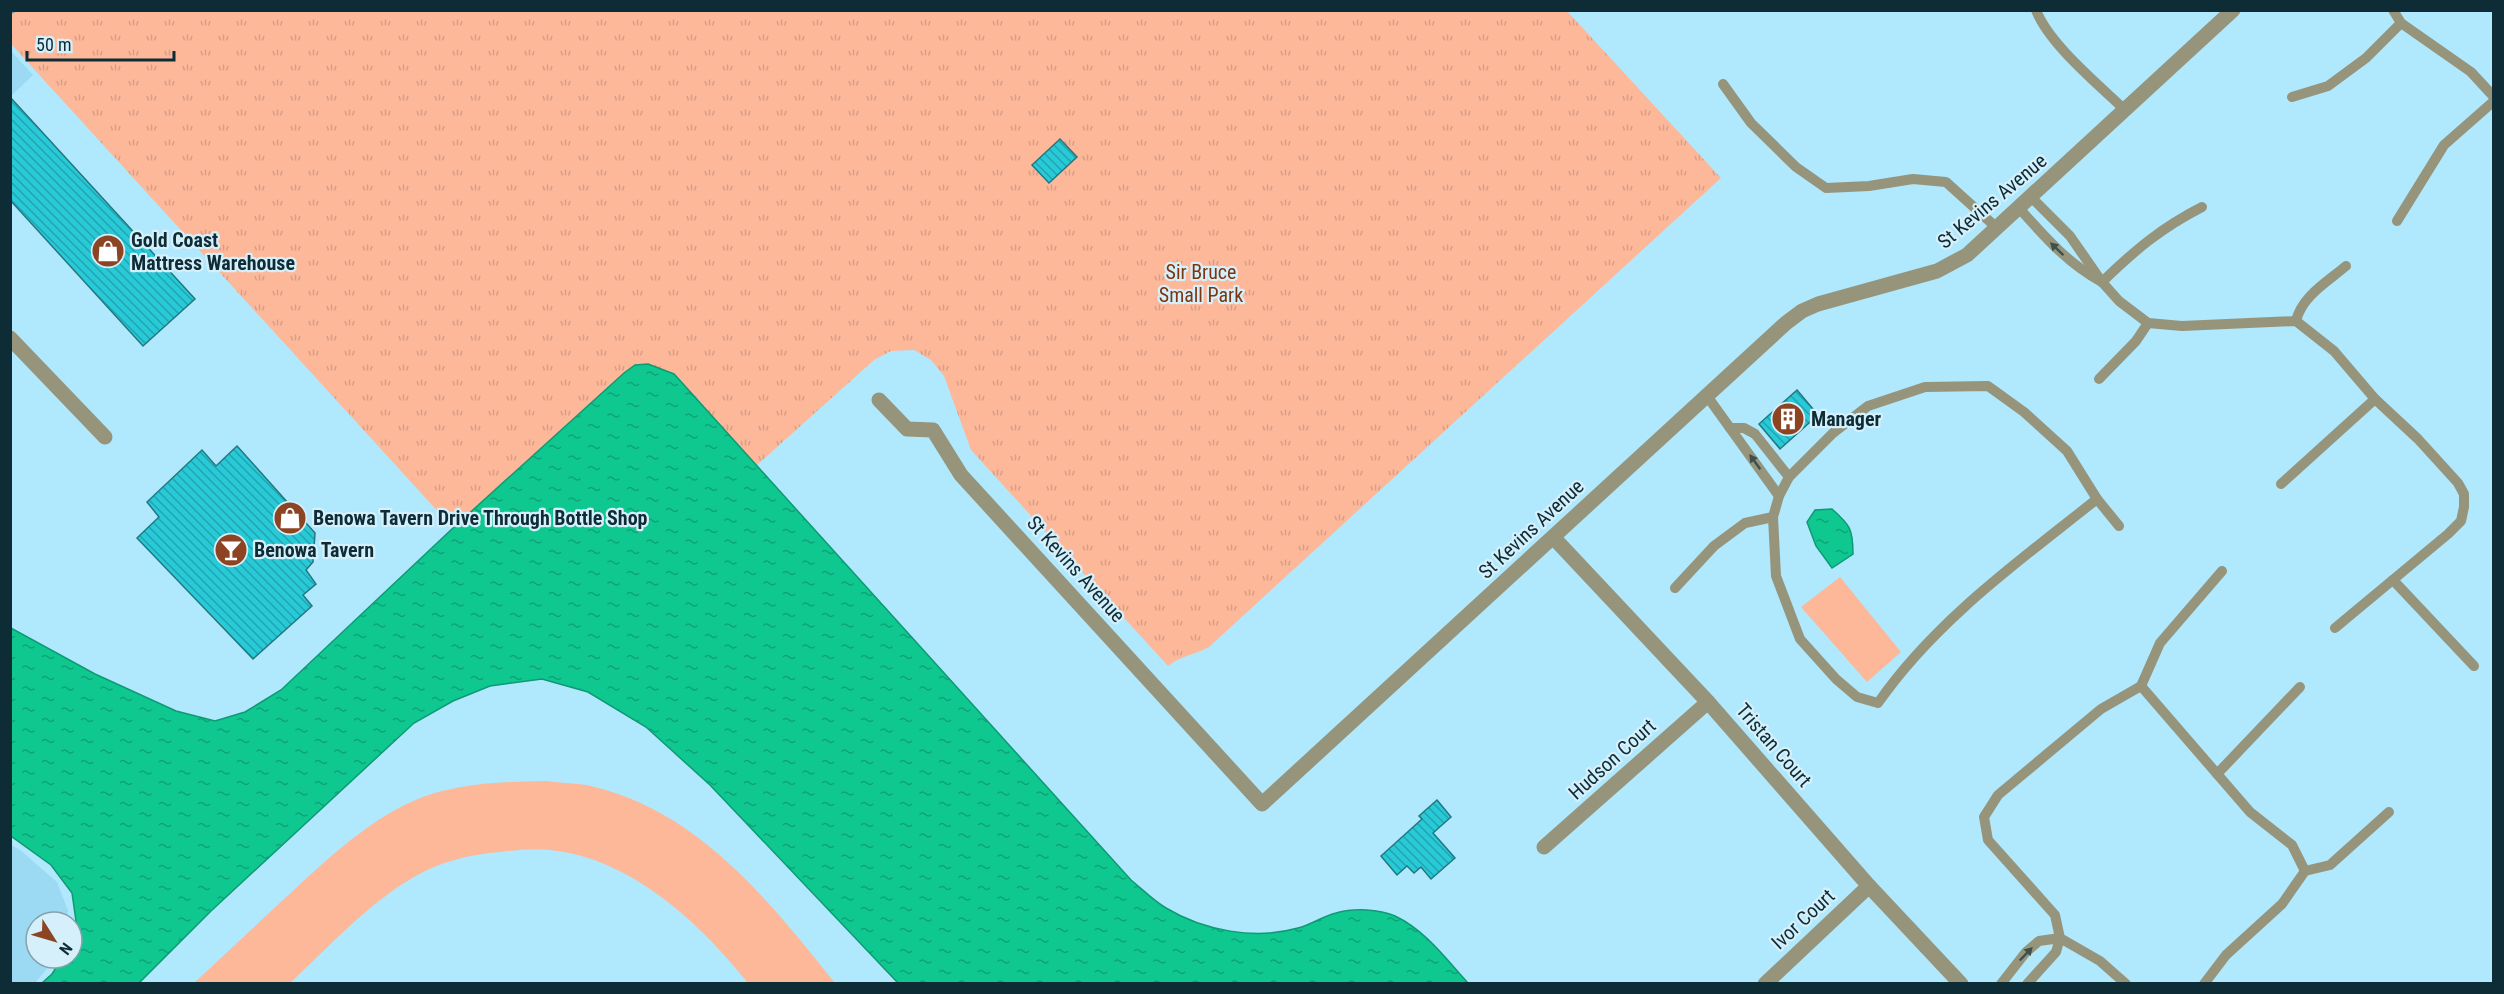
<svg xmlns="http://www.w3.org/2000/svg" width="2504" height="994" viewBox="0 0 2504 994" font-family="'Roboto Condensed',sans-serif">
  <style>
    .built { fill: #9cdaf3 }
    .green { fill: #fdb89a }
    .park { fill: url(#park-tufts) }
    .water { fill: url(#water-ripples); stroke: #0f9975; stroke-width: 1.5 }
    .building { fill: url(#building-back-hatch); stroke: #217880; stroke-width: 1.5 }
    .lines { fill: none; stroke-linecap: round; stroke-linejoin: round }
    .path { stroke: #74a3b4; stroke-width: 4; stroke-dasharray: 4.5 4.5; stroke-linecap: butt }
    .lane { stroke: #96947b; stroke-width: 10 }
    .street { stroke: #96947b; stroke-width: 15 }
    .oneway { fill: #3e504e }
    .labels { text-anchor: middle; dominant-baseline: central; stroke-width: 4.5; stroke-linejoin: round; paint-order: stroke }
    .street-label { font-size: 20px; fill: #0e2c36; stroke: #d5f0fb }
    .poi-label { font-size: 20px; font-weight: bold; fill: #0e2c36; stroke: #d5f0fb; text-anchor: start }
    .park-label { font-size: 20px; fill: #7d350f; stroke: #d5f0fb }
  </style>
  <defs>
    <pattern id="park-tufts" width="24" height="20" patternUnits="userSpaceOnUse" patternTransform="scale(1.5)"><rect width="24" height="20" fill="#fdb89a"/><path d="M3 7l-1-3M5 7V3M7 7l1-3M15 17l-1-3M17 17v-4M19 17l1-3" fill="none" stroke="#d89e85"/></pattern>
    <pattern id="water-ripples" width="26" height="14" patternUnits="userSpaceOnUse" patternTransform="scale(1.5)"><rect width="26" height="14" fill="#0fc890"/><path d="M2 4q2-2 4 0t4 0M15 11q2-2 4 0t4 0" fill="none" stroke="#0da376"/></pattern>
    <pattern id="building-back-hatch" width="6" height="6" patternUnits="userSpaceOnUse" patternTransform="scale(1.5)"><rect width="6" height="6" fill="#29cad8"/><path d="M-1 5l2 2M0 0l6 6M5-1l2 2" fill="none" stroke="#22a4b0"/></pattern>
  </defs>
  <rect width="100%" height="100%" fill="#b0e8fd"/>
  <!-- built -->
  <g class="built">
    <polygon points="11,51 33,75 11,96 10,96"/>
    <polygon points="11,845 20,850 57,882 68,911 66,922 36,922 36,958 56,958 35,983 11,983"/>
  </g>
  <!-- green -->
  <g class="green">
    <polygon points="1840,577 1901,652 1867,682 1801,607"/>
    <path d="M546 781C561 783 577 783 591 786 699 811 770 902 835 983H748C700 923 631 858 550 850 534 848 516 850 500 852 471 854 439 862 414 877 367 904 329 947 290 983H194C224 955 254 927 284 899 322 864 363 824 411 802 453 783 501 782 546 781Z"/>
  </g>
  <!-- park -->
  <path class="park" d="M11 10 1567 11 1721 178 1209 647C1194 655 1180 656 1168 666L971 450 944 376 931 360 914 350 891 351 874 360 756 466 674 374 648 364 635 365 453 528 11 44Z"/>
  <!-- water -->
  <g class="water">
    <path d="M648 364 674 374 1131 880C1142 889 1154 901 1166 908 1204 931 1255 940 1298 928 1311 925 1323 916 1336 913 1354 908 1379 909 1395 916 1425 930 1446 959 1468 983H898L710 785 646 727 588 692 542 679 490 686 453 701 414 723 211 911 139 983H42L52 974 62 958H72V938L76 921 72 893 51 865 11 836V628L95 674 176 711 215 721 245 712 281 690 453 528 624 373 635 365Z"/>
    <path d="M1832 509C1850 525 1853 529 1853 554L1832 568 1816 546 1807 522 1815 510Z"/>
  </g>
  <!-- building -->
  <g class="building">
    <polygon points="10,97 195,299 143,346 10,200"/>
    <polygon points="1060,139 1077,157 1049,183 1032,165"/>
    <polygon points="1797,390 1818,415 1780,449 1759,424"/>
    <polygon points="237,446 315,533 313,562 306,570 316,584 303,595 312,606 253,659 137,538 159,517 147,502 202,450 216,466"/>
    <polygon points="1437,800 1451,817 1433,833 1455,858 1431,879 1421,867 1414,873 1407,866 1397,875 1381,856 1422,819 1419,816"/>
  </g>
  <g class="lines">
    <!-- path -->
    <polyline class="path" points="10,12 20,10"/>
    <!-- lane -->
    <g class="lane">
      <path d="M2036 10C2049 44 2098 84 2125 110"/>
      <polyline points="2393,10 2401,23 2471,72 2494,97"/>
      <polyline points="1723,84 1751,123 1796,167 1826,188 1869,186 1913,179 1946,182 1997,228"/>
      <polyline points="2292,97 2328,86 2366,58 2401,23"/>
      <polyline points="2031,197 2070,236 2102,282 2119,301 2148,323 2182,326 2296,321 2334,351 2375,399 2418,439 2458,483 2464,494 2464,507 2461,521 2448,534 2335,628"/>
      <path d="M2019 208C2044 236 2068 264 2102 282"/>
      <polyline points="2397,221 2444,145 2494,101"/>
      <path d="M2102 282C2135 250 2161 228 2202 207"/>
      <path d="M2296 321C2302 296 2327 282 2346 266"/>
      <polyline points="2099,379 2136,341 2148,323"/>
      <path d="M1988 386 2024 412 2067 451 2097 499C2019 561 1935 621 1878 703L1857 697 1836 679 1800 639 1776 576 1773 517 1779 496 1789 477 1833 433 1868 406 1925 387Z"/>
      <polyline points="1707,396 1779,496"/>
      <polyline points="1730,428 1744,428 1755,434 1789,477"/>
      <polyline points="2281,484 2375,399"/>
      <polyline points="2097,499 2119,526"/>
      <polyline points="2393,580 2474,666"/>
      <polyline points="1675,588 1714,546 1745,523 1773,517"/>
      <polyline points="2141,686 2160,643 2222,571"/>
      <polyline points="2217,774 2300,687"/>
      <polyline points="2305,871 2330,865 2389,812"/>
      <polyline points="2001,984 2026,952 2039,941 2060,938 2056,952 2027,984"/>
      <polyline points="2126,984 2100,961 2060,938 2055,915 1988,840 1984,817 1998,795 2101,709 2141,686 2250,812 2292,845 2305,871 2282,904 2226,955 2204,984"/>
    </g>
    <!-- street -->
    <g class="street">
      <polyline points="10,338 105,437"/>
      <polyline points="879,400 907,429 933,430 961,475 1262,804 1786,323 1802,311 1818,304 1937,271 1967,255 2233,10"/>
      <polyline points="1553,537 1708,702 1869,886 1961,984"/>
      <polyline points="1544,847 1708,702"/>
      <polyline points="1765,984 1869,886"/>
    </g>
  </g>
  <!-- one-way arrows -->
  <defs><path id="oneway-solid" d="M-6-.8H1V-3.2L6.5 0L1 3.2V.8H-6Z" transform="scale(1.5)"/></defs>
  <g class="oneway">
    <use href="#oneway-solid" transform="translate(2057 249) rotate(-136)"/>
    <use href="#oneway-solid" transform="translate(1755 462) rotate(-126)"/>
    <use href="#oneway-solid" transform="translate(2026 954) rotate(-46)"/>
  </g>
  <!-- icons -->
  <defs>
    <g id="shop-disc" transform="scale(1.725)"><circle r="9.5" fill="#8c4423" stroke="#d5f0fb"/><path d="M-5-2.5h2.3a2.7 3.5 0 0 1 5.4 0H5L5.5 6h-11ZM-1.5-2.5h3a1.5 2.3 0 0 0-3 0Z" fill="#fff"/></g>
    <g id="building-disc" transform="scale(1.725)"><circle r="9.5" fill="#8c4423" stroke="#d5f0fb"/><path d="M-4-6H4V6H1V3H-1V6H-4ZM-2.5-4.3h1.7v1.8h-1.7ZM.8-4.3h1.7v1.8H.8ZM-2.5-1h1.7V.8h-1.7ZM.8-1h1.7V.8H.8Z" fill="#fff"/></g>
    <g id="bar-disc" transform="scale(1.725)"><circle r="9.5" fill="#8c4423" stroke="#d5f0fb"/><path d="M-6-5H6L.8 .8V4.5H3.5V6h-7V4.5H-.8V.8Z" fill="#fff"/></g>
  </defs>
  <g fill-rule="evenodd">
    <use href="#shop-disc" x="108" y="251"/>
    <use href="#building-disc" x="1788" y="419"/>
    <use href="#shop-disc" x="290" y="518"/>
    <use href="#bar-disc" x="231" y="550"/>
  </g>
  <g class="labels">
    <!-- street labels -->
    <g class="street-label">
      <text transform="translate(1992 201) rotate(-40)">St Kevins Avenue</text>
      <text transform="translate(1531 529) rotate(-43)">St Kevins Avenue</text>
      <text transform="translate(1076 569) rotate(48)">St Kevins Avenue</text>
      <text transform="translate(1774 745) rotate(49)">Tristan Court</text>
      <text transform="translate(1612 759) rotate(-42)">Hudson Court</text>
      <text transform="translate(1803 919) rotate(-43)">Ivor Court</text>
    </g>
    <!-- poi labels -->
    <g class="poi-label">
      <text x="131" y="240">Gold Coast<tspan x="131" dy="23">Mattress Warehouse</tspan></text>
      <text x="1811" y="419">Manager</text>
      <text x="313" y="518">Benowa Tavern Drive Through Bottle Shop</text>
      <text x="254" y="550">Benowa Tavern</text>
    </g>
    <!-- park labels -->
    <g class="park-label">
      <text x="1201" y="272">Sir Bruce<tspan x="1201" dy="23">Small Park</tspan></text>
    </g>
  </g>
  <!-- border -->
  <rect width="2504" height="994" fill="none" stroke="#0e2c36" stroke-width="24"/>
  <!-- north arrow -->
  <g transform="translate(54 940) rotate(127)"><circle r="28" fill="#d5f0fb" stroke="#85a2ac" stroke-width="1.5"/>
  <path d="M0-4.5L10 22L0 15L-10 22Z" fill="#8c4423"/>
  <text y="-9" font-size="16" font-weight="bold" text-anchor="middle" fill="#0e2c36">N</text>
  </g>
  <!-- scale -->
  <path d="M27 51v9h147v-9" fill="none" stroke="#0e2c36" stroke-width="3"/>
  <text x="36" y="51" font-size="18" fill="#0e2c36" stroke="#d5f0fb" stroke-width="4.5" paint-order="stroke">50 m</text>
</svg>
